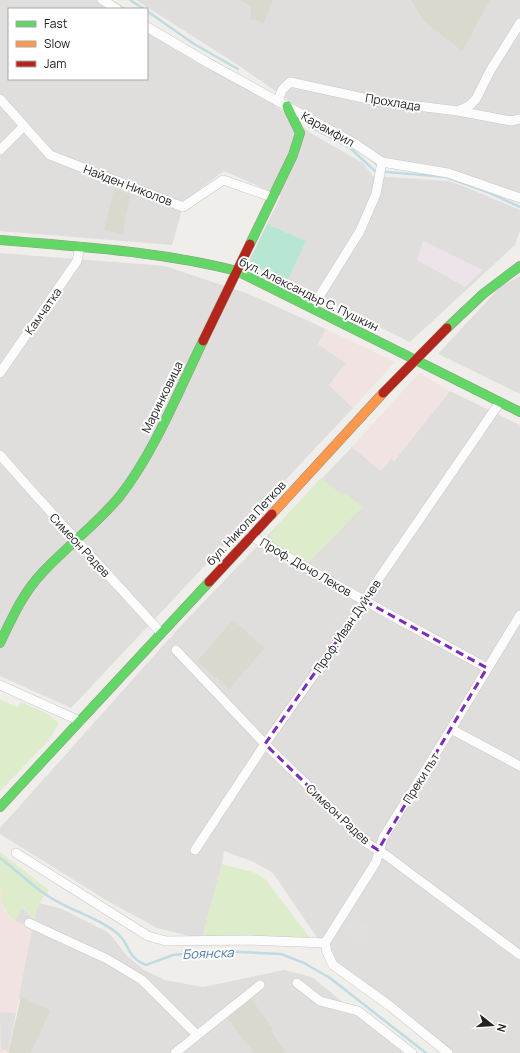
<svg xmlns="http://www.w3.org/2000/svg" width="520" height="1053" viewBox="0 0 520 1053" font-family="Manrope,sans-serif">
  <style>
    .residential { fill: #dfdedc }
    .commercial { fill: #f1e3e1 }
    .industrial { fill: #ede4e9 }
    .construction { fill: #d9d9cd }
    .grass { fill: #ddeccb }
    .pitch { fill: #b7e6d2 }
    .parking { fill: #e0dfde }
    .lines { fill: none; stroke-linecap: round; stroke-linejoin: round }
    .stream { stroke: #bfdbe3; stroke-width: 2.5 }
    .street-casing { stroke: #c9c8c7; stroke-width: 10 }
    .fast-casing { stroke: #999a82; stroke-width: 10 }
    .slow-casing { stroke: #999a82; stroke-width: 10 }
    .jam-casing { stroke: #999a82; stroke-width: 10 }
    .street { stroke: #fdfcfc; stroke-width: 9 }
    .fast { stroke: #63d668; stroke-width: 9 }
    .slow { stroke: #ff974d; stroke-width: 9 }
    .jam { stroke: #b3261e; stroke-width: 9 }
    .marked { fill: none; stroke: #7b2cbf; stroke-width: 3; stroke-dasharray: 8 5; stroke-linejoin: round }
    .labels { text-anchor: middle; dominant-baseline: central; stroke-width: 4; stroke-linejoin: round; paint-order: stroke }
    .street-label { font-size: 12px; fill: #222; stroke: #fff }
    .water-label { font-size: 13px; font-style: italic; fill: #4a7aab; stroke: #fff }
  </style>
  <rect width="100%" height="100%" fill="#f0eeeb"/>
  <!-- residential -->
  <g class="residential">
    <polygon points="0,0 112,0 127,9 9,9 9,79 147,79 147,21 222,65 312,134 363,163 373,176 449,181 468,188 520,210 520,231 515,245 410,342 287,282 306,241 267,224 281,196 224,171 185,200 172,245 0,231"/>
    <polygon points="136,0 520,0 520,203 451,176 376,166 355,147 241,67"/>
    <polygon points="0,253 165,266 249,294 326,329 318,344 346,363 329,385 353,408 71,708 0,676"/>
    <polygon points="520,276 520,394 438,354 501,286"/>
    <polygon points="450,391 520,425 520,1053 453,1053 389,1003 337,967 273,873 254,862 224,851 222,864 202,939 157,928 106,900 0,834 0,828 176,631 352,447 381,471 391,458 394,461"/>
    <polygon points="39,903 62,909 109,933 128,957 144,970 165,980 203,987 284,970 312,977 405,1053 31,1053 47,1012 17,998 32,929 15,921 22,907 34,919"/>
  </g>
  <!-- commercial -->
  <g class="commercial">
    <polygon points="326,329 395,362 353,408 329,385 346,363 318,344"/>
    <polygon points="419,373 450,391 394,461 390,458 381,471 352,447"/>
    <polygon points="0,889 2,890 2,903 4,910 14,921 32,929 16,1013 5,1053 0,1053"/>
  </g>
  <!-- industrial -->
  <polygon class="industrial" points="423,241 483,270 465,287 417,260"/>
  <!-- construction -->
  <g class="construction">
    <polygon points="240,0 273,0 264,23 251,19 251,6"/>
    <polygon points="411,0 490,0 462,51 424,21"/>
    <polygon points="114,189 130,194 123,234 104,230"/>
    <polygon points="233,620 265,648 229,689 197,661"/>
    <polygon points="21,997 50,1010 31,1053 8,1053"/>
    <polygon points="251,999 273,1029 271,1031 286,1053 254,1053 227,1018"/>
  </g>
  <!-- grass -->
  <g class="grass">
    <polygon points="321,478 343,495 345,493 363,507 308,563 273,543 270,534"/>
    <polygon points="0,699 18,708 21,702 48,714 59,723 50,739 0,791"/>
    <path d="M0 852 49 890 39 903 34 919 23 907 15 921C5 912 0 904 2 890L0 889Z"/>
    <polygon points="222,864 256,873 266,880 311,939 202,939"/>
  </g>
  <!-- pitch -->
  <polygon class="pitch" points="267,224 306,241 287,282 248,263"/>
  <!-- parking -->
  <g class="parking">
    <polygon points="353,916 370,927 362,940 355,936 353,939 342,933"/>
    <polygon points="0,1012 16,1013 8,1052 2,1049 1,1053"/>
  </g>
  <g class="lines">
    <!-- stream -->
    <g class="stream">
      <polyline points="130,0 144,9"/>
      <polyline points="147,11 194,44 238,69"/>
      <polyline points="313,128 350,148 375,171 446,177 490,193 520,207"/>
      <path d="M0 858C16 870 31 885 48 896 70 911 98 917 118 934 130 944 126 957 146 965L173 955 218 951 281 954 304 963 330 978 426 1053"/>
    </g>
    <!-- street casing -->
    <g class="street-casing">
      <g id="street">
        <polyline points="102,0 117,9"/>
        <polyline points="147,27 210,64 354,143 382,162 448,173 520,198"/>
        <polyline points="0,99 50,155 183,207 223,180 272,197"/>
        <polyline points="278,101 282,90 290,82 377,101 458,111 511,121 520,119"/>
        <polyline points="458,111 470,105 476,99 490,71 520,23"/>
        <polyline points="0,150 24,126"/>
        <polyline points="312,308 360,231 376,194 382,162"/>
        <polyline points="0,373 77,261 80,247"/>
        <path d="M0 455C53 516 108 574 161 633"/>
        <polyline points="251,536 365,601 487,668"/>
        <polyline points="176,650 265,744 367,843 387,856 520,955"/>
        <polyline points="0,685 80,721"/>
        <polyline points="451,729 520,766"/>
        <polyline points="195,850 265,744 360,610 369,593 500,402"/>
        <polyline points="16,853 148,936 166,941 248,940 325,943"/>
        <polyline points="29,923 107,959 142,980 197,1035"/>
        <polyline points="325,943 376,862 383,838 451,729 520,615"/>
        <polyline points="325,943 327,952 333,965 390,1006 448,1053"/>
        <polyline points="297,983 320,1001 358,1011 412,1053"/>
        <polyline points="175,1053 260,985"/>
      </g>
    </g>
    <!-- fast casing -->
    <g class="fast-casing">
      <g id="fast">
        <path d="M0 240C80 247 159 251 237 271L520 412"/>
        <polyline points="250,244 293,155 300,133 287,106"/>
        <polyline points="447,328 483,294 520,266"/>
        <path d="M0 643C12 618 23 593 42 573 66 547 98 523 120 496 155 451 178 392 203 341"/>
        <polyline points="0,807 209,582"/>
      </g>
    </g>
    <!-- slow casing -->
    <g class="slow-casing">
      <polyline id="slow" points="272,514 383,393"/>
    </g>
    <!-- jam casing -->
    <g class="jam-casing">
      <g id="jam">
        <polyline points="203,341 250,244"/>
        <polyline points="383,393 447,328"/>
        <polyline points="209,582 272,514"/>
      </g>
    </g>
    <!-- street -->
    <use href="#street" class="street"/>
    <!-- fast -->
    <use href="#fast" class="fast"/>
    <!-- slow -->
    <use href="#slow" class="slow"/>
    <!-- jam -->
    <use href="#jam" class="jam"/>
  </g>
  <!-- marked area -->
  <path class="marked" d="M365 601 487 668 378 850 367 843 265 744Z"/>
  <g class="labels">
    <!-- street labels -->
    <g class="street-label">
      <text transform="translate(393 102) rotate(9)">Прохлада</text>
      <text transform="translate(328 129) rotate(29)">Карамфил</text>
      <text transform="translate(128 185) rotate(21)">Найден Николов</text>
      <text transform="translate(309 294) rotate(26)">бул. Александър С. Пушкин</text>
      <text transform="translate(43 311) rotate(-55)">Камчатка</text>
      <text transform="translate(162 397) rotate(-64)">Маринковица</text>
      <text transform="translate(246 523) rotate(-47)">бул. Никола Петков</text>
      <text transform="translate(80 545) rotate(47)">Симеон Радев</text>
      <text transform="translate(306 567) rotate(30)">Проф. Дочо Леков</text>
      <text transform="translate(347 626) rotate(-56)">Проф. Иван Дуйчев</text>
      <text transform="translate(421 778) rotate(-58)">Преки път</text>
      <text transform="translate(338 814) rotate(43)">Симеон Радев</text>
    </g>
    <!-- water labels -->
    <g class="water-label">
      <text transform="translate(208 953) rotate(-2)">Боянска</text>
    </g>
  </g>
  <!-- legend -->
  <rect x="8" y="8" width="140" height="72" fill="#ffffff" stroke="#a7a7a7"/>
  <rect x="16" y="21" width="20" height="6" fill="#63d668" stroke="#a7a7a7"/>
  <text x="44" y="28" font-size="12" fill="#222222">Fast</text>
  <rect x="16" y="41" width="20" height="6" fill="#ff974d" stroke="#a7a7a7"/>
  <text x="44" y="48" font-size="12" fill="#222222">Slow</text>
  <rect x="16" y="61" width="20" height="6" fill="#b3261e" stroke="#a7a7a7"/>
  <text x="44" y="68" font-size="12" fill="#222222">Jam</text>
  <!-- north arrow -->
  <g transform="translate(492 1025) rotate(107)" stroke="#ffffff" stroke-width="3" paint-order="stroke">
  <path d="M0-3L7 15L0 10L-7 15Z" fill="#222222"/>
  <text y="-6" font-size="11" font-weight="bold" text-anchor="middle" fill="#222222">N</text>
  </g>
</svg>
